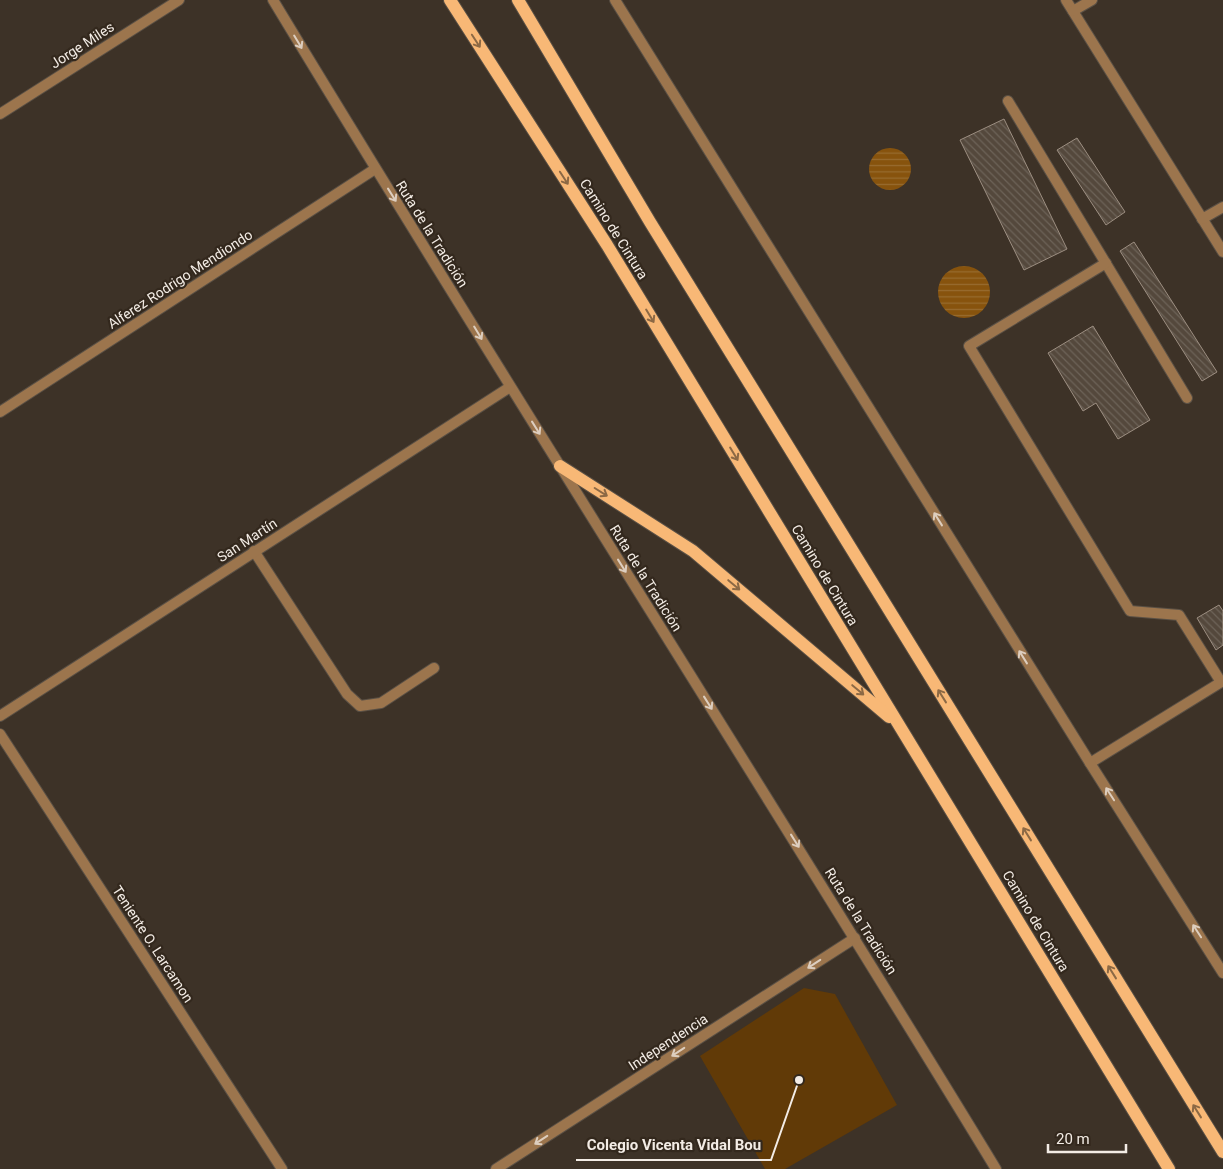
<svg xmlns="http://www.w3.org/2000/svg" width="1223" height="1169" viewBox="0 0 1223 1169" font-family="Roboto,sans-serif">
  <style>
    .green { fill: #613a07 }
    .water { fill: url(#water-rules) }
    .building { fill: url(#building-back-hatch); stroke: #9c8e81 }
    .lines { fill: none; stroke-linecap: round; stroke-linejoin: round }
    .service-casing { stroke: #5a5045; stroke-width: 12 }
    .minor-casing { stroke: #5a5045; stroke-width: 12 }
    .tertiary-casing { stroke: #5a5045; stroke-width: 12 }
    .primary-casing { stroke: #5a5045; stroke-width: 14 }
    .service { stroke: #9c754d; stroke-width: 10 }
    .minor { stroke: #9c754d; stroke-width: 10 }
    .tertiary { stroke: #9c754d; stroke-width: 10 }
    .primary { stroke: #f8b876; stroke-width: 12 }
    .oneway { stroke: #8c6945 }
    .oneway2 { stroke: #ddcebf }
    .labels { text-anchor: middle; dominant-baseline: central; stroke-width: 4.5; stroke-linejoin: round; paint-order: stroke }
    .street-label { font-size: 14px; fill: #f3ece5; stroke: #33281d }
    .leader { fill: none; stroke: #f3ece5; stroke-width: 2 }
    .callout-dot { fill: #f3ece5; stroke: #33281d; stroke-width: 2 }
    .callout-label { font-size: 15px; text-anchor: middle; font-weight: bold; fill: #f3ece5; stroke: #33281d; stroke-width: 4.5; stroke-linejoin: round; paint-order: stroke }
  </style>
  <defs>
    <pattern id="water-rules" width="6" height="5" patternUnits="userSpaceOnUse" patternTransform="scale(1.25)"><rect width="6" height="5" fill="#87530d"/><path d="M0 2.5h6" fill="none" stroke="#986c30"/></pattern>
    <pattern id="building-back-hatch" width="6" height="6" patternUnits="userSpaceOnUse" patternTransform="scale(1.25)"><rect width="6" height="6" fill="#54483c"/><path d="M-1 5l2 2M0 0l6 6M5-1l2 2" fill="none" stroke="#6d6358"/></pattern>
  </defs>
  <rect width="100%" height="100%" fill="#3d3227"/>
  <!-- green -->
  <polygon class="green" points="804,988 835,994 897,1105 785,1169 765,1169 700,1056"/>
  <!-- water -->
  <g class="water">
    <circle cx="890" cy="169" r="21"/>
    <circle cx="964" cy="292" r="26"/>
  </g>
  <!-- building -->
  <g class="building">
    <polygon points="1004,119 1067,249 1024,270 960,140"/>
    <polygon points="1077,138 1125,212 1106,225 1057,150"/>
    <polygon points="1134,242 1217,372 1202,381 1120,251"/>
    <polygon points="1093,326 1150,420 1118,439 1096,403 1083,411 1048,353"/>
    <polygon points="1219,605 1223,611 1223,645 1216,650 1197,618"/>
  </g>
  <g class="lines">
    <!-- service casing -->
    <g class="service-casing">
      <g id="service">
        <polyline points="1066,0 1223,252"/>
        <polyline points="1073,11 1092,0"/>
        <polyline points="1008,101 1187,398"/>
        <polyline points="1202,219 1223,207"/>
        <polyline points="1106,263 969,346 1130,611 1179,615 1221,682"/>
        <polyline points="254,551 347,694 360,706 381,703 434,668"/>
        <polyline points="1090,763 1223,681"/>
      </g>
    </g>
    <!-- minor casing -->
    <g class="minor-casing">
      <g id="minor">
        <polyline points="0,114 179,0"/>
        <polyline points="0,412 375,169"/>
        <polyline points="0,734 282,1169"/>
        <polyline points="496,1169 855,938"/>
      </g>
    </g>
    <!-- tertiary casing -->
    <g class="tertiary-casing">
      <g id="tertiary">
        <path d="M273 0C510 392 758 778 996 1169"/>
        <polyline points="615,0 1090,763 1223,973"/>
        <polyline points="0,716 510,387"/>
      </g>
    </g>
    <!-- primary casing -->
    <g class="primary-casing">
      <g id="primary">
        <polyline points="450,0 607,245 1169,1169"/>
        <polyline points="518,0 650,222 1223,1152"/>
        <polyline points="560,466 693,551 889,717"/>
      </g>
    </g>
    <!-- service -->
    <use href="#service" class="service"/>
    <!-- minor -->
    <use href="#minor" class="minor"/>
    <!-- tertiary -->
    <use href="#tertiary" class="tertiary"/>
    <!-- primary -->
    <use href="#primary" class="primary"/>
  </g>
  <!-- one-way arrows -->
  <defs><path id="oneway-shaft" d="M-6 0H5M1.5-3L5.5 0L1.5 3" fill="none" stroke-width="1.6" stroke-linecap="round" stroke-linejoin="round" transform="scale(1.25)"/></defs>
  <g class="oneway">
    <use href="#oneway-shaft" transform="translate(476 41) rotate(57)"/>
    <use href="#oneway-shaft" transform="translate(564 178) rotate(57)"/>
    <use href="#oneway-shaft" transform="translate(650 316) rotate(59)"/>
    <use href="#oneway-shaft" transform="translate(734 454) rotate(59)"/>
    <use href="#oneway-shaft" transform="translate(601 492) rotate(32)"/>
    <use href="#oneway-shaft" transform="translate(734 585) rotate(40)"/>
    <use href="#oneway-shaft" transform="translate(858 690) rotate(40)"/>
    <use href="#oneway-shaft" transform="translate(942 696) rotate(-122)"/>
    <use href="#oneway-shaft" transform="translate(1027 834) rotate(-122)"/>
    <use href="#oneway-shaft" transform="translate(1112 972) rotate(-122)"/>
    <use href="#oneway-shaft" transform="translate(1197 1111) rotate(-122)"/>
  </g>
  <g class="oneway2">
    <use href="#oneway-shaft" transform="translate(298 42) rotate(59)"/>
    <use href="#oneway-shaft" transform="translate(392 195) rotate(58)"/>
    <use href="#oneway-shaft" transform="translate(478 333) rotate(59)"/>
    <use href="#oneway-shaft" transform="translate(536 428) rotate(58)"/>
    <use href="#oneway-shaft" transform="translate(938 519) rotate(-122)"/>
    <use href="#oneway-shaft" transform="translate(622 566) rotate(58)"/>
    <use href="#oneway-shaft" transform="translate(1023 657) rotate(-122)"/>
    <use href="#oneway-shaft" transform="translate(708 703) rotate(58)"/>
    <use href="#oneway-shaft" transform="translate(1110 794) rotate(-123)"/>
    <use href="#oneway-shaft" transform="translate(795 841) rotate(58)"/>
    <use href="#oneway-shaft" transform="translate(1197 931) rotate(-123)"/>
    <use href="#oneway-shaft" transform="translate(814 964) rotate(147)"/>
    <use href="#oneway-shaft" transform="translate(678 1052) rotate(147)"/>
    <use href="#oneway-shaft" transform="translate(541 1140) rotate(147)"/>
  </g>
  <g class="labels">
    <!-- street labels -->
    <g class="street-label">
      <text transform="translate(82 45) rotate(-33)">Jorge Miles</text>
      <text transform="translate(614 229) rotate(58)">Camino de Cintura</text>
      <text transform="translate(432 234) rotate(58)">Ruta de la Tradición</text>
      <text transform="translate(180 279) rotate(-33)">Alferez Rodrigo Mendiondo</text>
      <text transform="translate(247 540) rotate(-33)">San Martín</text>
      <text transform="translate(825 575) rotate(59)">Camino de Cintura</text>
      <text transform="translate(646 578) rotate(58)">Ruta de la Tradición</text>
      <text transform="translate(861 921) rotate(58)">Ruta de la Tradición</text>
      <text transform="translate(1036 921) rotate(59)">Camino de Cintura</text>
      <text transform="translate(153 944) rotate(57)">Teniente O. Larcamon</text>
      <text transform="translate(668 1042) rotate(-33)">Independencia</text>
    </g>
  </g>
  <!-- callouts -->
  <path class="leader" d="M799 1080L771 1160H576"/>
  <circle class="callout-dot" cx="799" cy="1080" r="5"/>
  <g class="callout-label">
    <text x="674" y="1150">Colegio Vicenta Vidal Bou</text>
  </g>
  <!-- scale -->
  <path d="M1048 1144v8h78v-8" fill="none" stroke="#f3ece5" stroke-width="2.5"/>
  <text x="1056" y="1144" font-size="15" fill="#f3ece5" stroke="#33281d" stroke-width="4" paint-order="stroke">20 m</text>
</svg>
